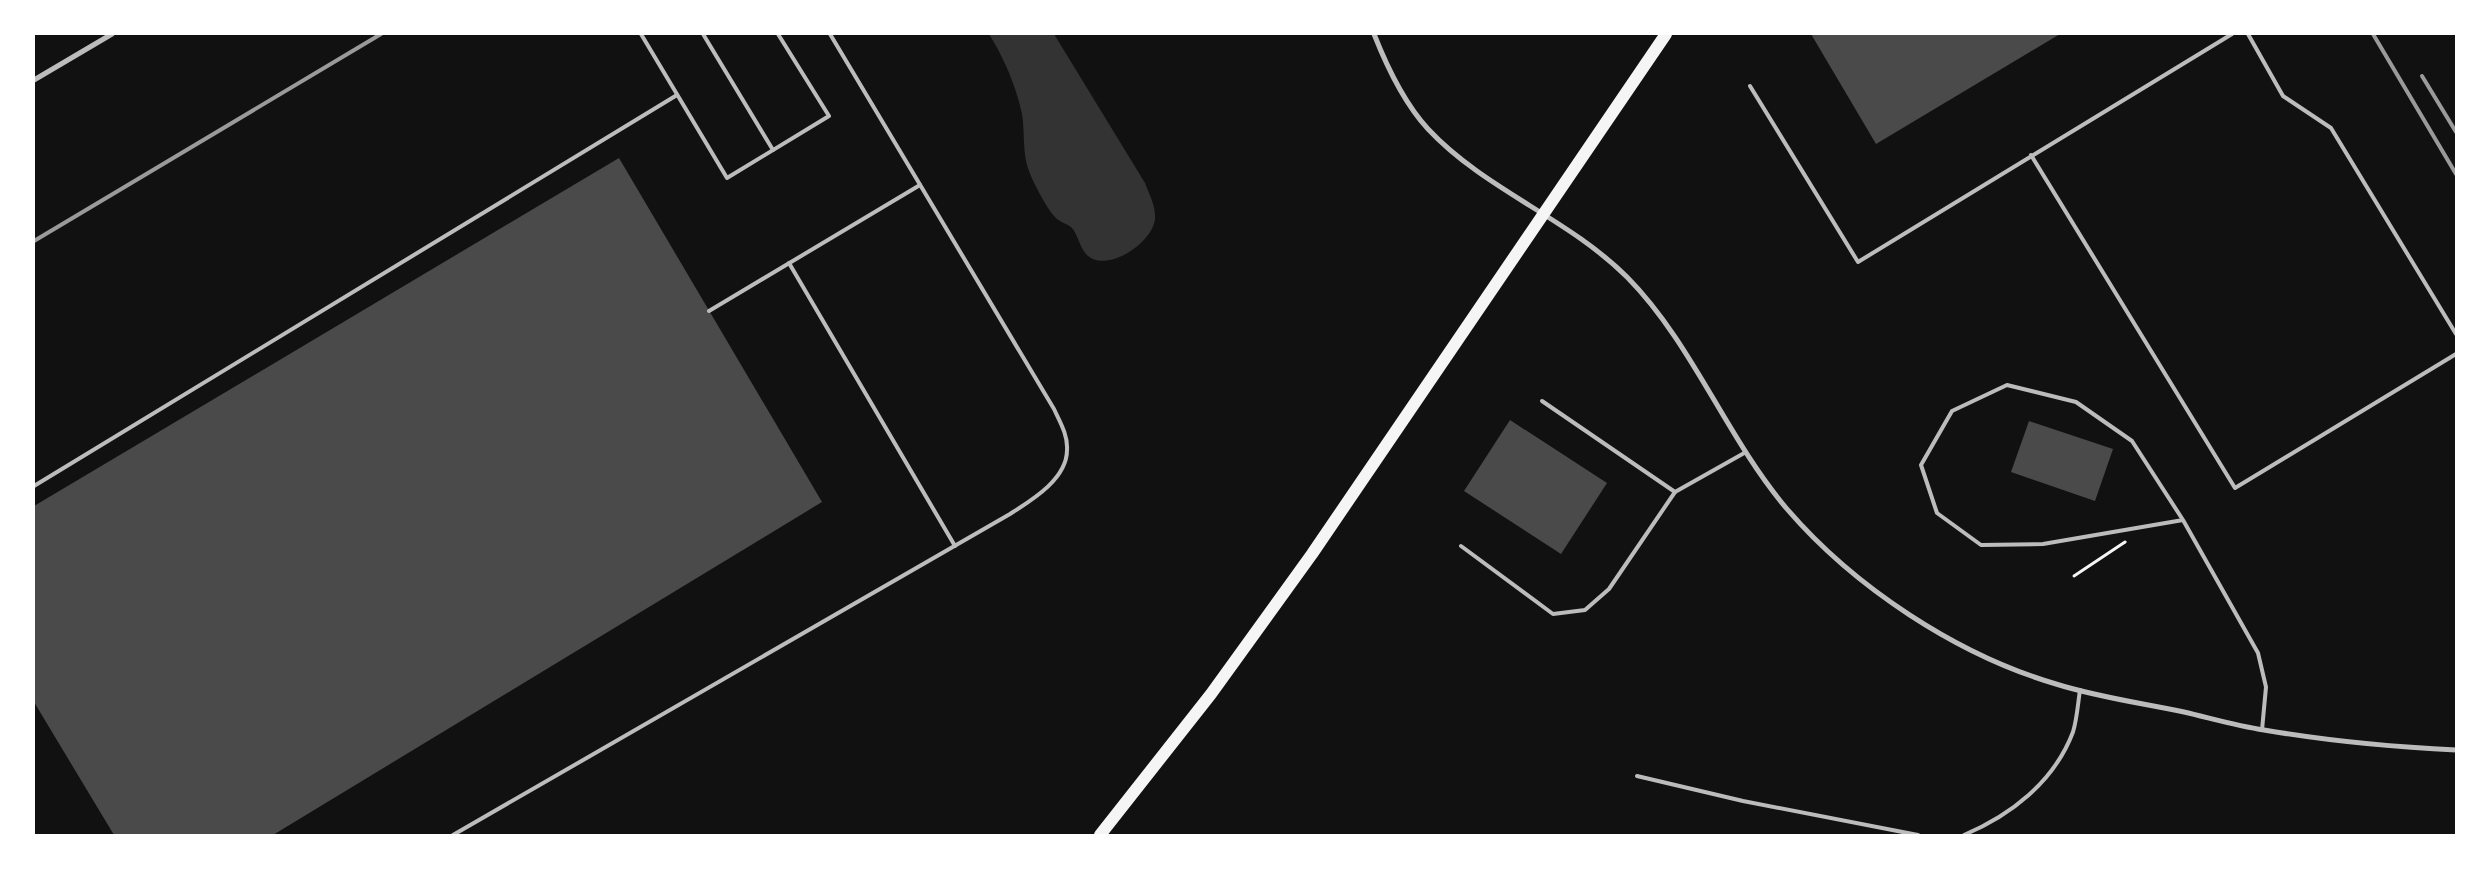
<svg xmlns="http://www.w3.org/2000/svg" width="2490" height="869" viewBox="0 0 2490 869" font-family="Manrope,sans-serif">
  <style>
    .water { fill: #333 }
    .building { fill: #4a4a4a }
    .lines { fill: none; stroke-linecap: round; stroke-linejoin: round }
    .path { stroke: #f5f5f5; stroke-width: 3 }
    .service { stroke: #bcbcbc; stroke-width: 4 }
    .minor { stroke: #bcbcbc; stroke-width: 5 }
    .primary { stroke: #f5f5f5; stroke-width: 12 }
    .rail { stroke: #9a9a9a; stroke-width: 4 }
  </style>
  <rect width="100%" height="100%" fill="#111"/>
  <!-- water -->
  <path class="water" d="M989 34H1054L1145 183C1149 194 1156 206 1155 219 1153 243 1105 275 1086 254 1079 246 1078 234 1071 227 1066 223 1059 222 1055 217 1047 209 1033 182 1029 171 1022 154 1025 132 1022 114 1016 86 1004 58 989 34Z"/>
  <!-- building -->
  <g class="building">
    <polygon points="1811,34 2060,34 1876,144"/>
    <polygon points="619,158 822,502 273,835 114,835 34,702 34,506"/>
    <polygon points="1510,420 1607,483 1561,554 1464,491"/>
    <polygon points="2029,421 2113,449 2095,501 2011,472"/>
  </g>
  <g class="lines">
    <!-- path -->
    <polyline class="path" points="2074,576 2125,542"/>
    <!-- service -->
    <g class="service">
      <polyline points="641,34 727,178 829,116 778,34"/>
      <polyline points="703,34 773,150"/>
      <polyline points="2248,34 2283,96 2331,128 2456,334"/>
      <polyline points="1750,86 1858,262 2232,34"/>
      <polyline points="2031,155 2235,488 2456,354"/>
      <polyline points="789,263 955,546"/>
      <polyline points="709,311 920,185"/>
      <polyline points="1542,401 1675,492"/>
      <polyline points="34,486 677,95"/>
      <polyline points="2183,520 2043,544 1981,545 1937,513 1921,465 1952,411 2007,385 2076,402 2132,441 2183,520 2258,653 2266,687 2262,730"/>
      <polyline points="1461,546 1553,614 1585,610 1609,589 1675,492 1746,452"/>
      <polyline points="1637,776 1743,801 1918,835"/>
      <path d="M453 835 1010 514C1032 500 1067 479 1067 450 1068 435 1060 422 1054 409L830 34"/>
      <path d="M1964 835C2011 815 2054 782 2073 732 2077 719 2078 703 2080 690"/>
    </g>
    <!-- minor -->
    <g class="minor">
      <path d="M1374 34C1387 67 1404 103 1428 129 1485 190 1568 218 1627 277 1693 344 1726 437 1787 509 1854 587 1957 655 2056 684 2097 697 2141 703 2184 712 2210 718 2237 726 2264 730 2328 741 2392 747 2456 750"/>
      <polyline points="34,80 112,34"/>
    </g>
    <!-- primary -->
    <polyline class="primary" points="1100,835 1211,694 1312,554 1666,34"/>
    <!-- rail -->
    <g class="rail">
      <polyline points="2373,34 2456,174"/>
      <polyline points="2422,76 2456,132"/>
      <polyline points="34,241 381,34"/>
    </g>
  </g>
  <!-- border -->
  <rect width="2490" height="869" fill="none" stroke="#ffffff" stroke-width="70"/>
</svg>
